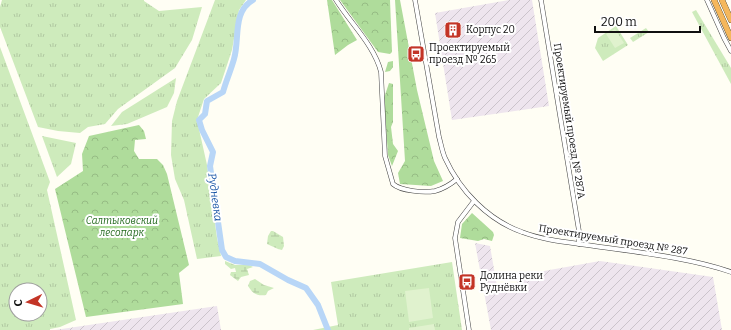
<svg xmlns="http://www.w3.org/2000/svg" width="731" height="330" viewBox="0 0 731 330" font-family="Bitter,serif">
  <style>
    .industrial { fill: url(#industrial-furrows) }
    .grass { fill: url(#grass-tufts); fill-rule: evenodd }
    .forest { fill: url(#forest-crowns) }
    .wetland { fill: url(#wetland-marsh) }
    .pitch { fill: #e0f2ce }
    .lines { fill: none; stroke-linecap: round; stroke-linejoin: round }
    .river { stroke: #b8d6f7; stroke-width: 6 }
    .minor-casing { stroke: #434343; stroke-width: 5 }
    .highway-casing { stroke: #212121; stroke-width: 6 }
    .minor { stroke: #fff; stroke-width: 4 }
    .highway { stroke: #f5b75c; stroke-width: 5.5 }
    .labels { text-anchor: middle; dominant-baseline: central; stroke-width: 4; stroke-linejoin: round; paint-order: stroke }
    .poi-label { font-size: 10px; fill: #101010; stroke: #fff; text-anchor: start }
    .street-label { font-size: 10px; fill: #101010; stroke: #fff }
    .park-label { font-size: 10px; font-style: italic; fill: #246a1f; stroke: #fff }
    .water-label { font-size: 11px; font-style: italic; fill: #1753a5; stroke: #fff }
  </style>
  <defs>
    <pattern id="industrial-furrows" width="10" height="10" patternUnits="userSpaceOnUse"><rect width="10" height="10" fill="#eee5ee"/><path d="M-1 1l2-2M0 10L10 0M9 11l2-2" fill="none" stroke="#cbc3cb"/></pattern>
    <pattern id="grass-tufts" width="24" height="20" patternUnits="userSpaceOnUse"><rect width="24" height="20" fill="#ceebbc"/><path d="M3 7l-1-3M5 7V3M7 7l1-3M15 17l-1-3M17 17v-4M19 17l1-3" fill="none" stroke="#b0c8a1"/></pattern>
    <pattern id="forest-crowns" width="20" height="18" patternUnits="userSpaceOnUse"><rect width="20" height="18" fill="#afdc9b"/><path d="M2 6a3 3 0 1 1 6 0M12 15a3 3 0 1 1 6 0" fill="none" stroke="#96bc84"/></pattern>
    <pattern id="wetland-marsh" width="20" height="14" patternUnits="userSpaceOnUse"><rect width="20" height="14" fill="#ceebbc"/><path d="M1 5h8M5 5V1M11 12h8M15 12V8" fill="none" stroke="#b0c8a1"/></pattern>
  </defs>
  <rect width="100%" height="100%" fill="#fffef4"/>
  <!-- industrial -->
  <g class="industrial">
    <polygon points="509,0 532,0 549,106 452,120 435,13"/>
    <polygon points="475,243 490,246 498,292 518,289 516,276 600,261 713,277 722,330 491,330"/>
    <polygon points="217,306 221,330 55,330"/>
  </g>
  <!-- grass -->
  <g class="grass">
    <polygon points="2,0 144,0 144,1 159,11 202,7 192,40 175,68 118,109 105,124 88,127 80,133 58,131 38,127 0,27 0,7"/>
    <polygon points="215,0 246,0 239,10 232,50 221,83 204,99 197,120 207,165 217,238 221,256 197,259 184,200 175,179 171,155 172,121 177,101"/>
    <polygon points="696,10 731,68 731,84 692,12"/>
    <polygon points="616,26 628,45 603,61 595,48 598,38"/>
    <polygon points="646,28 649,32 633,42 630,38"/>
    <path d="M0 47 50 182 47 190 76 320 60 327 50 329V330H0ZM16 290H40V314H16Z"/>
    <polygon points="176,78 174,93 167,107 127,124 111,126 122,112"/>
    <polygon points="42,136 76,143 71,164 57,177"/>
    <polygon points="452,262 462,330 313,330 338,325 331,282"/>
  </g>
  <!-- forest -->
  <g class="forest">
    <polygon points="327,0 332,0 357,40 348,45 335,55"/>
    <polygon points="340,0 390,0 392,52 390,54 378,52"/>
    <polygon points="395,0 400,0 417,90 434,161 443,181 431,186 400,184 398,173 405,161"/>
    <polygon points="393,61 393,67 390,71 385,72 388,62"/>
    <polygon points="389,83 393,84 393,122 391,127 393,144 398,151 392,166 388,155 384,98"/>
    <polygon points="139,125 144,131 146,139 135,140 134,151 139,159 157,159 163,165 167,174 189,265 179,273 183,304 86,317 55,189 83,171 82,154 89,136"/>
    <polygon points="472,213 493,232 494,235 492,241 484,239 478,241 460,238 462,224"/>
  </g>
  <!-- wetland -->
  <g class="wetland">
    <polygon points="271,231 273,231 283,237 284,246 282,250 278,249 267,244 268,236"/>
    <polygon points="225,261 235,265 249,265 253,267 247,269 249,275 241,277 238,281 230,275 231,272 236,272 235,268 231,269 225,264"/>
    <path d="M255 279 264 285 274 288 268 291 266 295C257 296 253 294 248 286L250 281Z"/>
  </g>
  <!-- pitch -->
  <g class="pitch">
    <polygon points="615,29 624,43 615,48 606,34"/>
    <polygon points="429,288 433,318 409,322 405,291"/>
    <polygon points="434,324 435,330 409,330 409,328"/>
  </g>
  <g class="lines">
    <!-- river -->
    <path class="river" d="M253 0C232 12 240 39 234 59 231 70 226 81 223 92L207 101 205 114 199 120 202 130 213 152 210 166 222 250 226 257 235 261 260 264 288 280 306 288 318 305 328 330"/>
    <!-- minor casing -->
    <g class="minor-casing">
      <g id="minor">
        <path d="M336 0C351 24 374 45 381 72L385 156 393 184C401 191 424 193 435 191 443 189 451 184 457 179"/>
        <path d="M415 0 439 137C441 144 442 151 445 158 460 191 488 220 522 232 543 240 565 242 587 245 634 252 687 257 731 272"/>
        <polyline points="541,0 579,231 579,244"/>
        <polyline points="707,0 724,38 731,51"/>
        <polyline points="469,330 455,238 458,222 474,201"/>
      </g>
    </g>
    <!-- highway casing -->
    <g class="highway-casing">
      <g id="highway">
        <polyline points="714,0 731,38"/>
        <polyline points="722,0 731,20"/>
      </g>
    </g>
    <!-- minor -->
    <use href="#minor" class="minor"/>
    <!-- highway -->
    <use href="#highway" class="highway"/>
  </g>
  <!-- icons -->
  <defs>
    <g id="building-square" transform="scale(0.9)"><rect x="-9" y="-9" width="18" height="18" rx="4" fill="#c33426" stroke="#fff"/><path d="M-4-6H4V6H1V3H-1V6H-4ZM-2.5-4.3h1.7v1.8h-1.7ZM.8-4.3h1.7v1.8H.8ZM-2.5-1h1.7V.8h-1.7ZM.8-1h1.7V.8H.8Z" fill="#fff"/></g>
    <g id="bus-square" transform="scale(0.9)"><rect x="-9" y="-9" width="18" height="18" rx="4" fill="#c33426" stroke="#fff"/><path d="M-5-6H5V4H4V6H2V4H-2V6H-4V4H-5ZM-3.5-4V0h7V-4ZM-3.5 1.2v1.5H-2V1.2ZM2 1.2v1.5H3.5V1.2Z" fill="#fff"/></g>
  </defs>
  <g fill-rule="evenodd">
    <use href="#building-square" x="453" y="30"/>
    <use href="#bus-square" x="416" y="54"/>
    <use href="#bus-square" x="467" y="282"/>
  </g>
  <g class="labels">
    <!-- poi labels -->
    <g class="poi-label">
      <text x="466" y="30">Корпус 20</text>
      <text x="429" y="48">Проектируемый<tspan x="429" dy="12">проезд № 265</tspan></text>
      <text x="480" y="276">Долина реки<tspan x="480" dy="12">Руднёвки</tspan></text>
    </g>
    <!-- street labels -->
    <g class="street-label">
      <text transform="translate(569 121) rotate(81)">Проектируемый проезд № 287А</text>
      <text transform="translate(613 240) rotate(9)">Проектируемый проезд № 287</text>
    </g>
    <!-- park labels -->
    <g class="park-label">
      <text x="122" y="221">Салтыковский<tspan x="122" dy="12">лесопарк</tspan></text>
    </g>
    <!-- water labels -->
    <g class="water-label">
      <text transform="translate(215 197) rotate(82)">Рудневка</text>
    </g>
  </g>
  <!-- north arrow -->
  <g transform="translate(28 302) rotate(265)"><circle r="19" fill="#ffffff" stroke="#9f9f9f"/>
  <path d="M0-3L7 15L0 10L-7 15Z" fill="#c33426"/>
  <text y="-6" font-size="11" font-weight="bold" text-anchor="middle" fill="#101010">С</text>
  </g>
  <!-- scale -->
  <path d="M595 26v6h105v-6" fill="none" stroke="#101010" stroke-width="2"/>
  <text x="601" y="26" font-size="12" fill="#101010" stroke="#ffffff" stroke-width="3" paint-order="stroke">200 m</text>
</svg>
